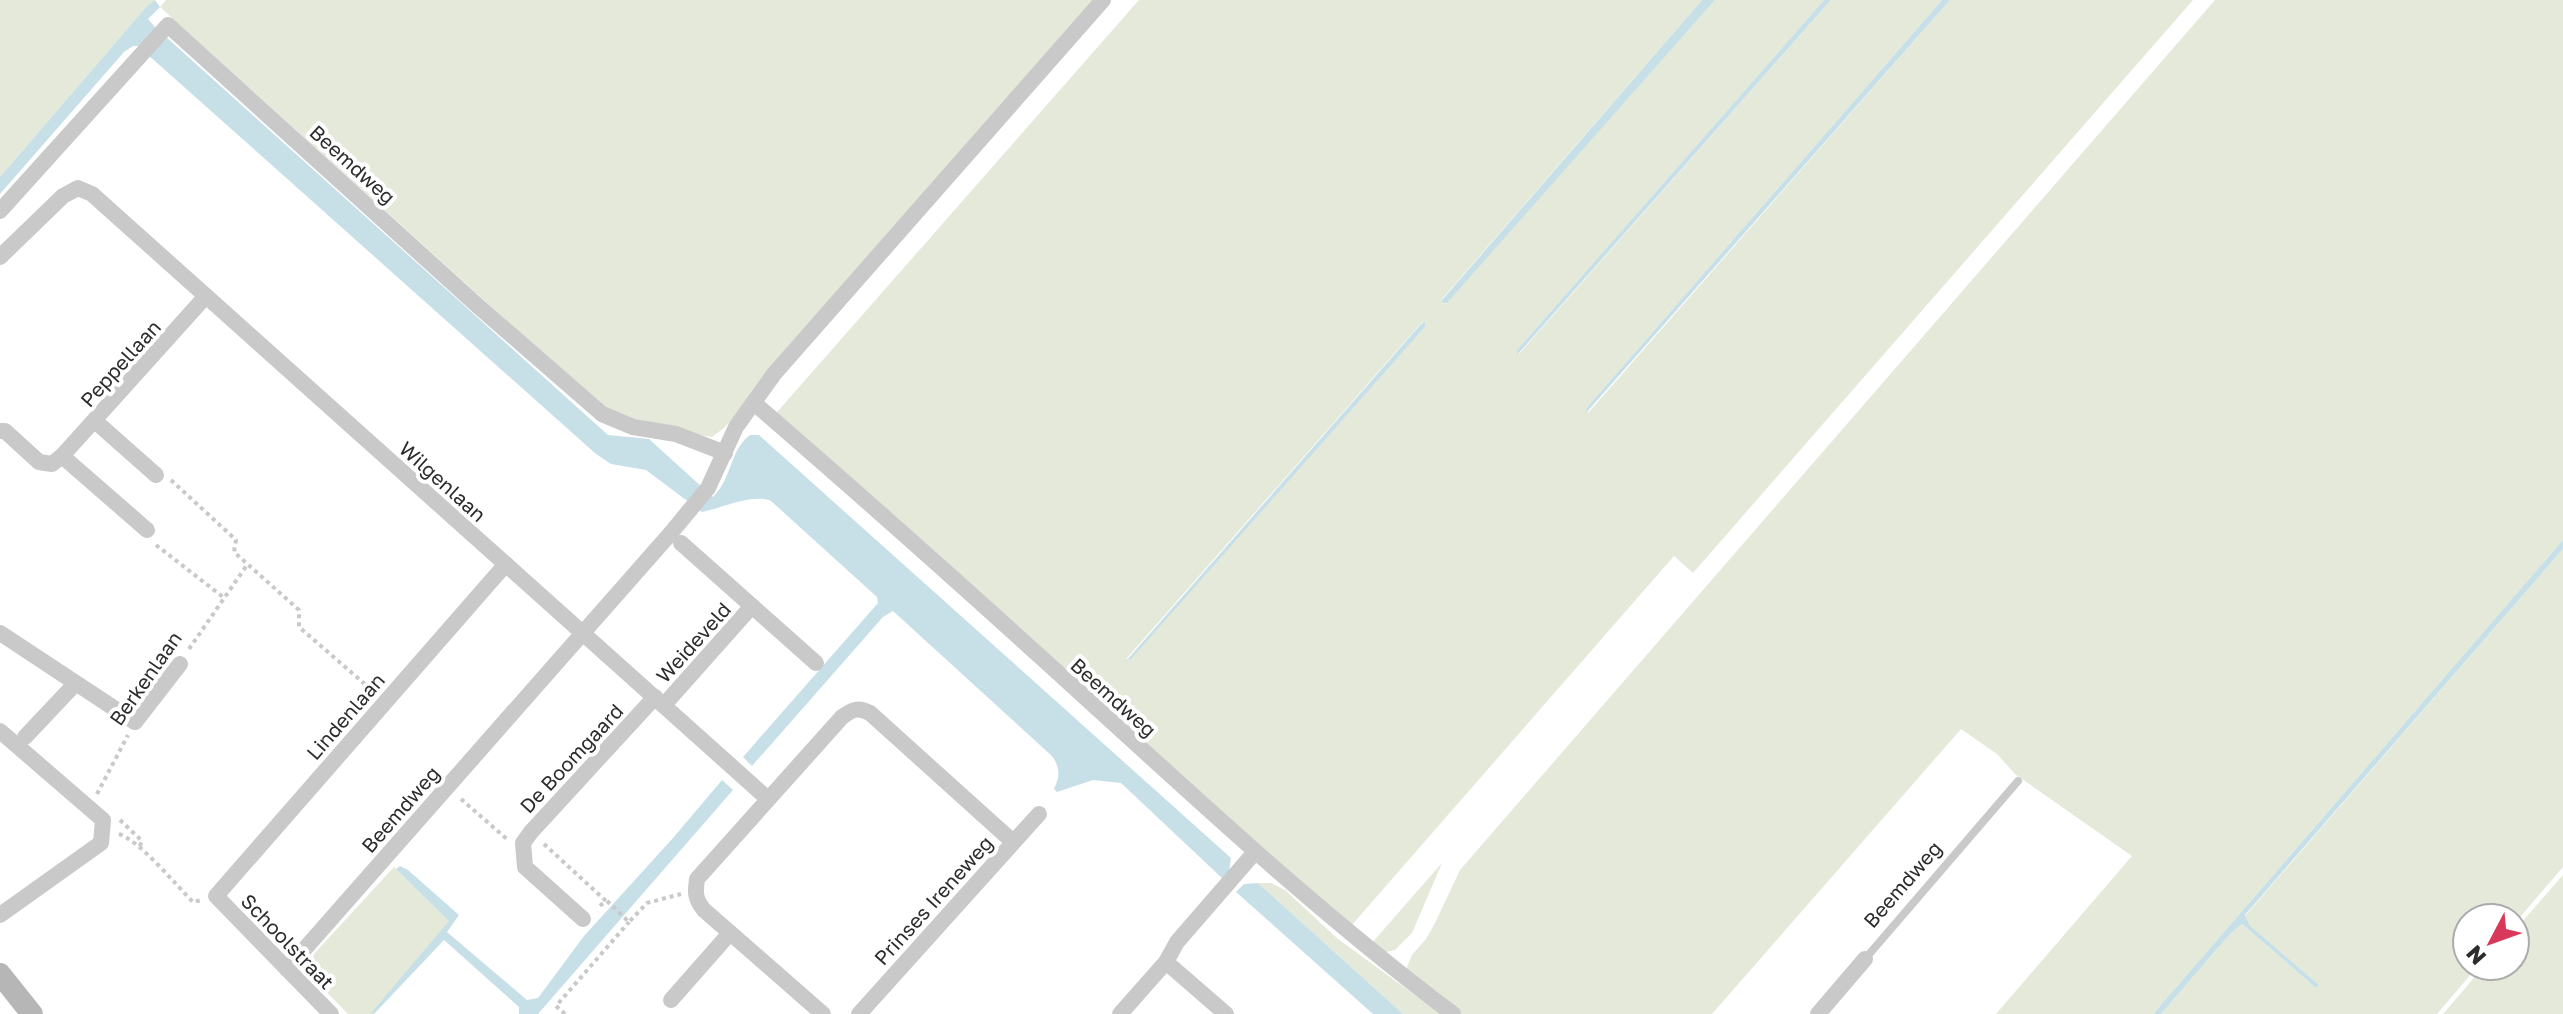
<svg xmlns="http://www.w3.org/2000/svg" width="2563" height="1014" viewBox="0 0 2563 1014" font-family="'Golos Text',sans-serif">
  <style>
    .green { fill: #e4e9da; fill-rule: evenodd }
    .water { fill: #c7e0e8 }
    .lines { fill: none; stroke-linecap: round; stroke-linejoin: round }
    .path { stroke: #c9c9c9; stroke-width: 4; stroke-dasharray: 4 4; stroke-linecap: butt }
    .lane { stroke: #c9c9c9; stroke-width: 8 }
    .street { stroke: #c9c9c9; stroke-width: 16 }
    .secondary { stroke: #b6b6b6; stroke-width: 22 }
    .labels { text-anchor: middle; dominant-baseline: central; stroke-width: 8; stroke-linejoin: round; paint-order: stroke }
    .street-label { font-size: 20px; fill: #2c2c2c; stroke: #fff }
  </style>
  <rect width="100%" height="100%" fill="#fff"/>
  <!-- green -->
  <g class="green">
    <polygon points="0,0 156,0 146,7 0,177"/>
    <polygon points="166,0 1102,0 755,395 724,428 712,437 619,422 160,7"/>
    <path d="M1139 0H1702L1442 299 1445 304 1715 0H1824L1517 350 1519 354 1831 0H1942L1589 405 1586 409 1588 413 1950 0H2193L1693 573 1674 556 1351 926 771 419ZM1422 322 1425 327 1128 661 1127 658Z"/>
    <polygon points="2215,0 2563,0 2563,540 2153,1014 1996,1014 2132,856 2015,774 1997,754 1961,729 1712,1014 1461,1014 1408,975 1407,967 1412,955 1426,939 1435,923 1460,870"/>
    <polygon points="2563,549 2563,867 2515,923 2515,918 2467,918 2467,966 2478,966 2437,1014 2161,1014 2229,935 2242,924 2316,988 2319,985 2248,925 2245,916"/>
    <polygon points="1442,863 1412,933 1395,950 1382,953 1371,944"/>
    <polygon points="394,867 450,921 373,1014 348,1014 308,973 314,954"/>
    <polygon points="2563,875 2563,1014 2443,1014 2484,966 2515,966 2515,930"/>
    <polygon points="1258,883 1271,883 1285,890 1338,939 1441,1014 1403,1014"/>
  </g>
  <!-- water -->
  <g class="water">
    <path d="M155 0 160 7 148 19 155 27 608 435 649 439 713 497C733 477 729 451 750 435H759L1231 858 1229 872 1223 879 1121 783 1093 780 1057 792 1054 789C1060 776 1060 769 1053 757L893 611 883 617 752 766 743 757 878 603 877 597 771 501C752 493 722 508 702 512L646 470 611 464 596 454 138 46H133L124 52 0 194V177L146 7Z"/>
    <polygon points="1702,0 1715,0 1447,303 1443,303 1442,300"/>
    <polygon points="1824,0 1831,0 1518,354 1517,350"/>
    <polygon points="1942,0 1950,0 1587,412 1586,409 1589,405"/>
    <polygon points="1425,322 1425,327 1131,659 1126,661 1421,324"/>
    <polygon points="2563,540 2563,549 2245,915 2249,925 2319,985 2316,988 2242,924 2229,935 2161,1014 2153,1014"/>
    <polygon points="722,780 733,790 538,1014 519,1014 519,1007 444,940 374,1014 371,1013 449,921 396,869 400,866 408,870 459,915 447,932 527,1000 538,998 584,936 673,838"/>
    <polygon points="1258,883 1403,1014 1373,1014 1236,892 1244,884"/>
  </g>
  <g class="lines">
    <!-- path -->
    <g class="path">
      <polyline points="171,480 236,540 234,552 299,610 299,627 374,692"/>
      <polyline points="156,545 223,597"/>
      <polyline points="189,649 247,565"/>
      <polyline points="97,794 128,735"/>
      <polyline points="461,799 508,840"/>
      <polyline points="120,820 142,841 139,848"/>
      <path d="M119 834C140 841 176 885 193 902L202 900"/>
      <polyline points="544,844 606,901 597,908"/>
      <polyline points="607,901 629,922 647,903 681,894"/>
      <polyline points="565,1014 556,1006 629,922"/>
    </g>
    <!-- lane -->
    <polyline class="lane" points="1865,959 2018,781"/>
    <!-- street -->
    <g class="street">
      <polyline points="0,211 168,25 478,306 602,414 633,427 676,434 725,453"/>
      <polyline points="0,257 63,196 78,188 92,194 768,799"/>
      <path d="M754 403C871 504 985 606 1099 710 1214 815 1328 920 1453 1014"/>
      <polyline points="95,421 156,475"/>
      <polyline points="0,431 5,431 39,462 52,464 62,456 147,530"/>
      <polyline points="62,456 206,296"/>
      <polyline points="681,543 816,663"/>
      <polyline points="0,633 135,722 180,664"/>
      <polyline points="664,705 752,606"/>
      <polyline points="0,731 103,820 101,843 0,915"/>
      <polyline points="25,737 75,684"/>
      <polyline points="583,919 525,867 523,843 531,832 655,697"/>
      <polyline points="1166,962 1226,1014"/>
      <polyline points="287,969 670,534 708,488 736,427 774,374 1103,0"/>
      <polyline points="671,1000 730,933"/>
      <polyline points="331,1014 216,896 506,564"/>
      <path d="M823 1014 704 910C695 899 695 893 697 879L842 717C853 709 858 707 870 713L1012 841"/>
      <polyline points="859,1014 1039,814"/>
      <polyline points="1120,1014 1166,962 1177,942 1255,852"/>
      <polyline points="1818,1014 1865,959"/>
    </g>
    <!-- secondary -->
    <polyline class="secondary" points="0,974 32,1014"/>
  </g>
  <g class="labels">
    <!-- street labels -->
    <g class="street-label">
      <text transform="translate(353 164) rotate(42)">Beemdweg</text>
      <text transform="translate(120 363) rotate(-48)">Peppellaan</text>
      <text transform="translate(443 481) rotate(42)">Wilgenlaan</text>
      <text transform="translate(693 642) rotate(-48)">Weideveld</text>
      <text transform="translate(145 678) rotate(-55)">Berkenlaan</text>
      <text transform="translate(1114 697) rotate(42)">Beemdweg</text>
      <text transform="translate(345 716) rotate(-49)">Lindenlaan</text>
      <text transform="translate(571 758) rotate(-47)">De Boomgaard</text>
      <text transform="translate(400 809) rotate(-49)">Beemdweg</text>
      <text transform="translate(1902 884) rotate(-49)">Beemdweg</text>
      <text transform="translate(933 900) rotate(-48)">Prinses Ireneweg</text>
      <text transform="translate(288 941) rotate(46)">Schoolstraat</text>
    </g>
  </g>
  <!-- north arrow -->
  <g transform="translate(2491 942) rotate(229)"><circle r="38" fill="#ffffff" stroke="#ababab" stroke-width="2"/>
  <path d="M0-6L14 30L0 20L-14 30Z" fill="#d8395b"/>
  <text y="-12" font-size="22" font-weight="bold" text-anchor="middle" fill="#2c2c2c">N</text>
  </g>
</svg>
